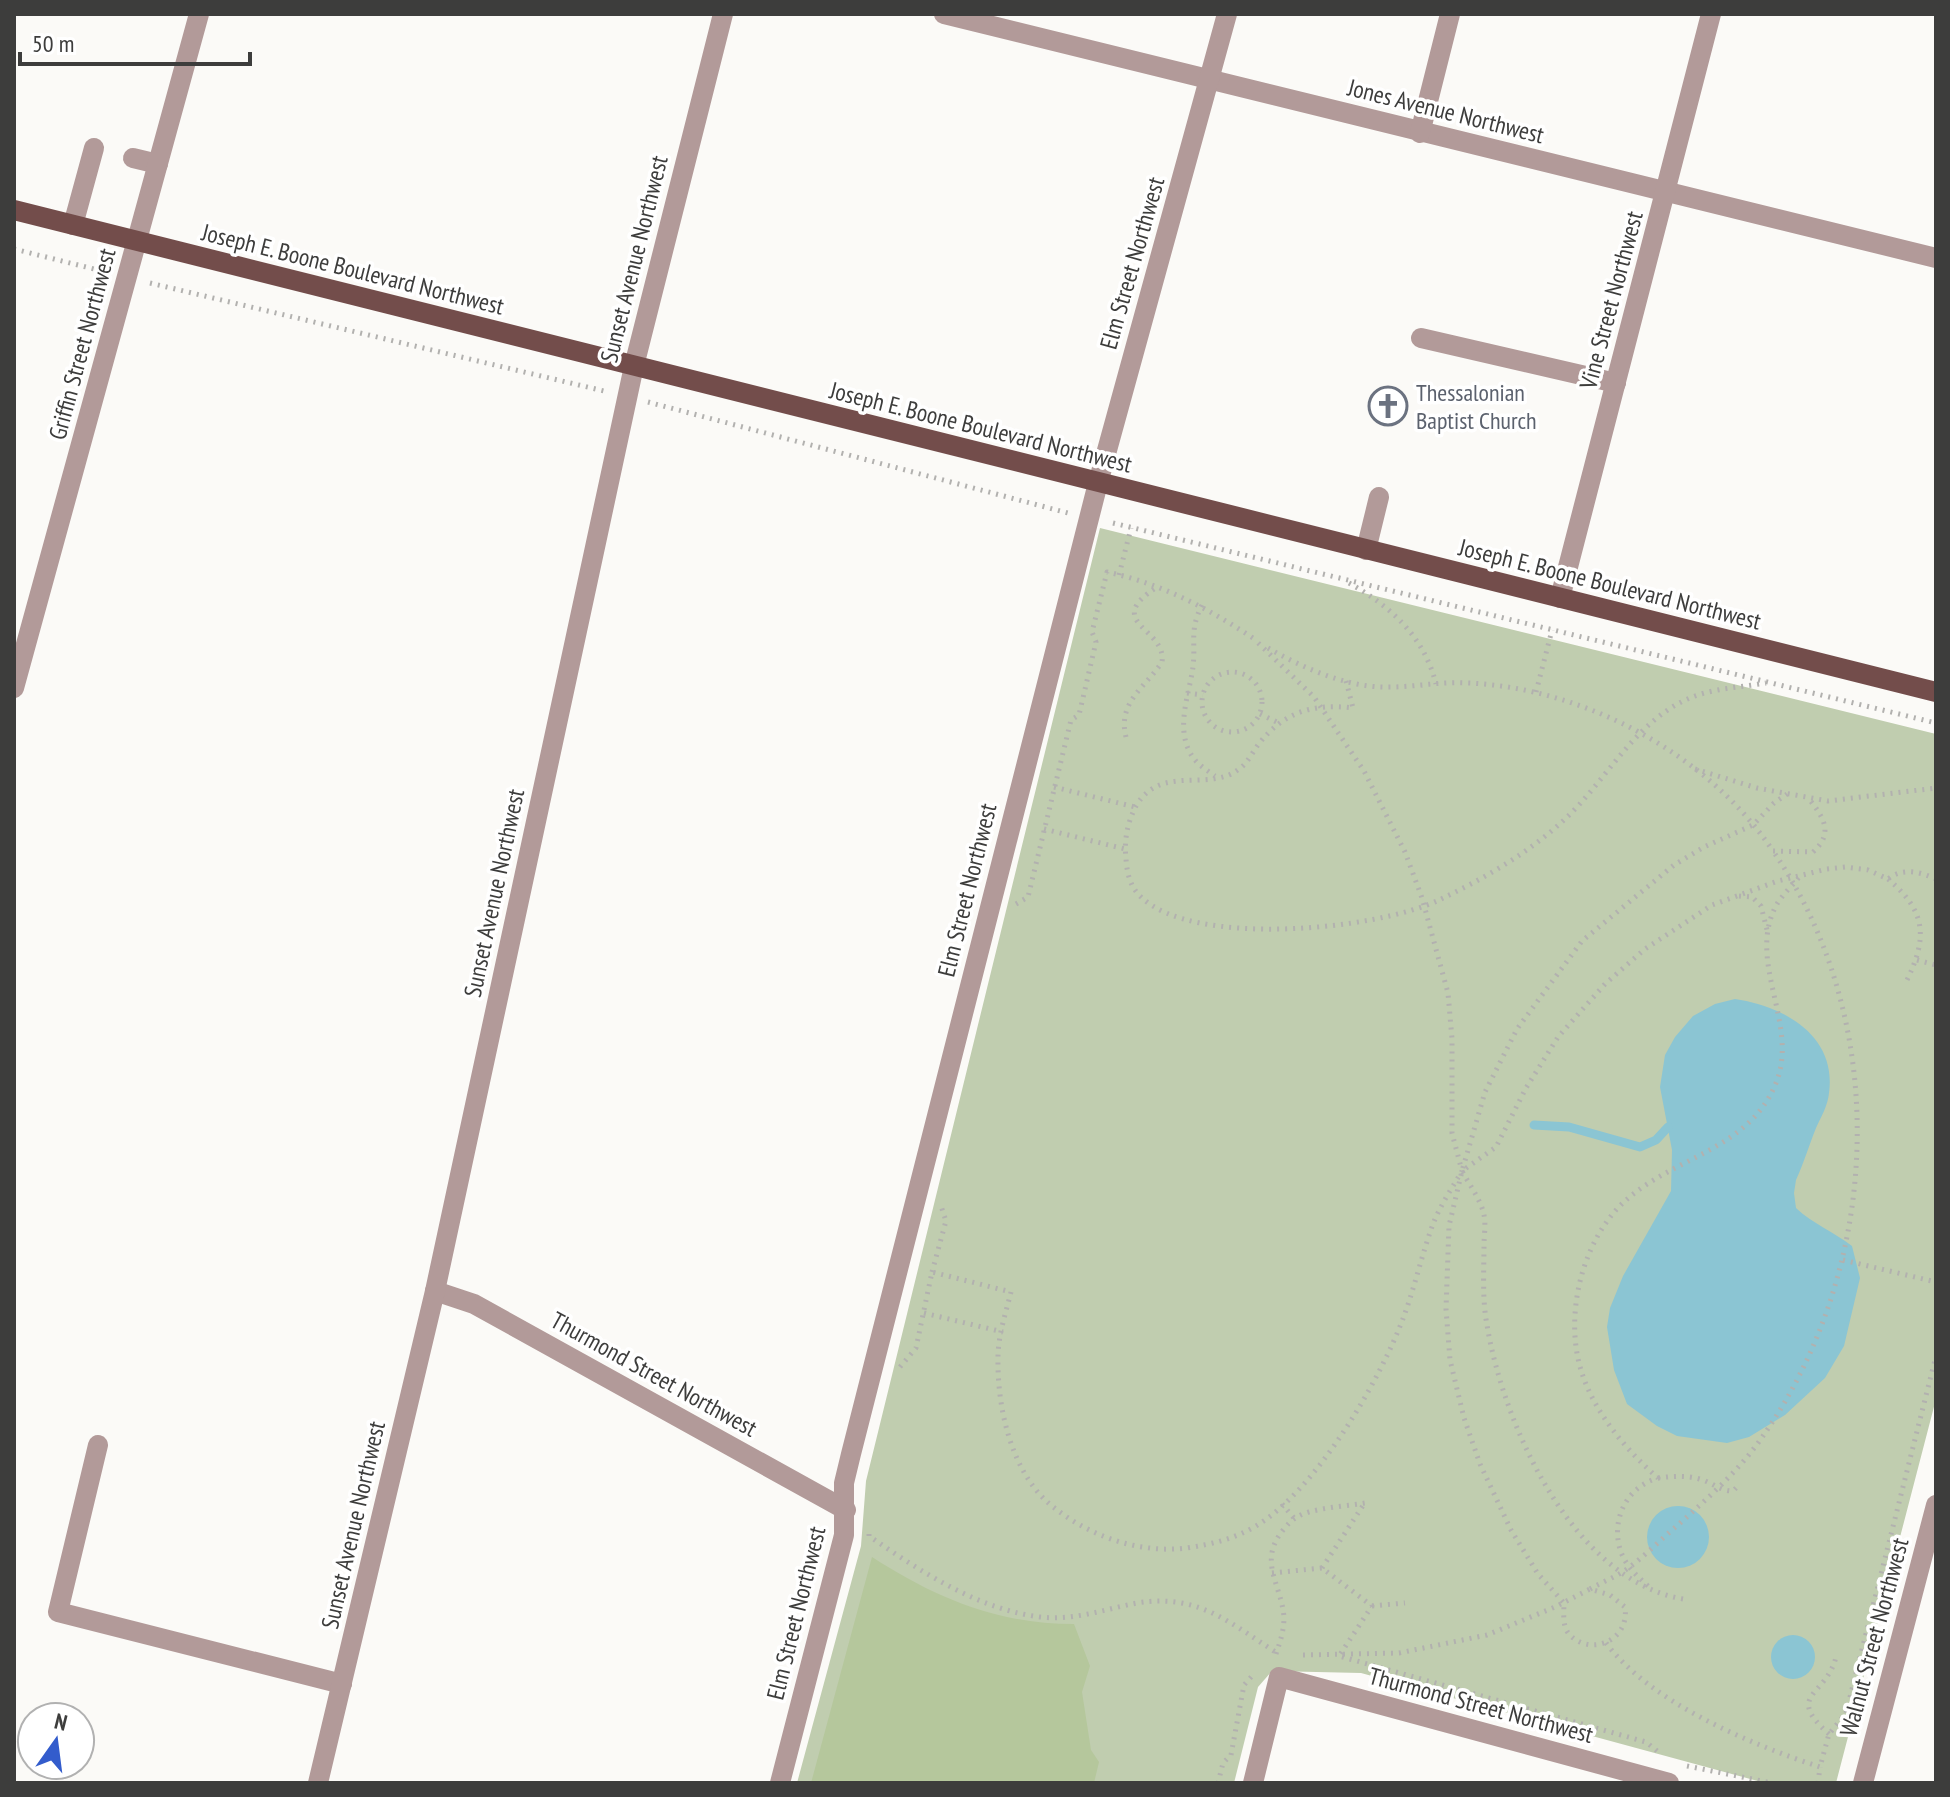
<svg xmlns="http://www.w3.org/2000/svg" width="1950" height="1797" viewBox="0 0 1950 1797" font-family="'PT Sans Narrow',sans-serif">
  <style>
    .green { fill: #c0cdaf }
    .forest { fill: #b5c79c }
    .water { fill: #8bc5d3 }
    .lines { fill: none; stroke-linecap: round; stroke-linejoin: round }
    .stream { stroke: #8bc5d3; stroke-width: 9 }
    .path { stroke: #b2b1af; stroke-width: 5; stroke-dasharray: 2 6; stroke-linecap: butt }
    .minor { stroke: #b29a99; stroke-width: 20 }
    .major { stroke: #734d4b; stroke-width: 20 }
    .path-bridge { stroke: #b2b1af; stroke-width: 5; stroke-dasharray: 2 6; stroke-linecap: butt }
    .labels { text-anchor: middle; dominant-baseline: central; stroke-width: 7; stroke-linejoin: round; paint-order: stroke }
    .street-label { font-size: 24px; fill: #3d3d3c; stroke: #fff }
    .worship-label { font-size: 24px; fill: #5b616d; stroke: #fff; text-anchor: start }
  </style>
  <rect width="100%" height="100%" fill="#fbfaf7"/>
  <!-- green -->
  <polygon class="green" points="1100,528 1936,734 1936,1399 1836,1783 1765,1783 1361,1673 1272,1671 1258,1687 1234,1783 797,1783 861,1546 866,1481"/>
  <!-- forest -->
  <path class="forest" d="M872 1557C936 1598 997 1624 1074 1624L1090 1666 1082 1692 1091 1750 1099 1762 1094 1783H811Z"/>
  <!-- water -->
  <g class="water">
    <path d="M1735 999C1783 1006 1837 1035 1829 1093 1828 1105 1821 1117 1816 1128 1809 1145 1804 1163 1796 1180L1794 1193 1796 1208C1813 1224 1834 1232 1852 1246L1860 1278 1844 1346 1825 1378 1785 1415 1749 1437 1727 1443 1677 1436 1657 1426 1627 1404 1614 1370 1607 1327 1610 1308 1623 1276 1671 1191 1672 1150 1660 1087 1665 1055 1675 1037 1693 1016 1715 1004Z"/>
    <circle cx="1678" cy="1537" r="31"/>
    <circle cx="1793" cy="1657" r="22"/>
  </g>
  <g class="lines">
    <!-- stream -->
    <polyline class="stream" points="1534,1125 1569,1127 1640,1147 1656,1140 1668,1127"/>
    <!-- path -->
    <g class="path">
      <polyline points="14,249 106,272"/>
      <polyline points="150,283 604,391"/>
      <polyline points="648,402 1068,513"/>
      <polyline points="1113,523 1936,723"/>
      <polyline points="1119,575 1131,528"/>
      <path d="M1349 583C1390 606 1424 636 1436 684"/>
      <path d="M1202 605C1189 631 1196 641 1193 667 1189 696 1173 733 1195 760 1200 766 1208 771 1215 776"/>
      <path d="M1268 648C1301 667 1344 686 1382 687 1411 688 1439 681 1468 683 1584 688 1708 754 1773 851L1813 852C1834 833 1824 818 1809 799"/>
      <circle cx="1232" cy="702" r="30"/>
      <path d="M1346 681 1353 708C1313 703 1283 712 1258 745 1252 753 1247 764 1239 769 1209 793 1161 763 1136 806 1127 823 1124 841 1126 859 1127 873 1130 887 1141 897 1194 948 1376 930 1439 900 1483 879 1529 853 1565 819 1608 779 1637 717 1695 696 1717 688 1742 687 1766 683"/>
      <polyline points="1536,692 1552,630"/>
      <polyline points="1187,693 1203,695"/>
      <polyline points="1260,714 1281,724"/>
      <path d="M1126 737C1117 702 1146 687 1162 662 1167 628 1101 623 1157 587"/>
      <polyline points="1695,769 1757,788 1828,801 1936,788"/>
      <polyline points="1054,787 1135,807"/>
      <polyline points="1044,829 1125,849"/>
      <path d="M1888 879C1926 911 1928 937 1907 980"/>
      <polyline points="1739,896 1752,897 1761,906 1767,930"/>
      <path d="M1016 904 1028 897 1071 720 1079 715 1096 642 1092 632 1107 572C1163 584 1209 609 1256 640"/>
      <polyline points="1917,960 1936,965"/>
      <polyline points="1843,1260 1936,1282"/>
      <polyline points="932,1272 946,1221 941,1206"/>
      <polyline points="924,1313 1003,1332"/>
      <path d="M900 1367 916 1348 932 1272 1011 1292C1006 1312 998 1336 998 1357 997 1407 1011 1473 1052 1506 1089 1536 1139 1554 1187 1548 1212 1544 1234 1539 1256 1526 1316 1490 1380 1381 1404 1316 1415 1286 1422 1254 1433 1224 1440 1206 1452 1188 1462 1171L1452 1133V1039L1448 993 1422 898 1405 852 1364 771 1314 697 1254 639"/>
      <path d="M1658 1478C1674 1476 1688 1475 1703 1480 1714 1484 1721 1491 1733 1491L1740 1484"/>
      <polyline points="1282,1504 1294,1518"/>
      <path d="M869 1534V1536C920 1571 977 1609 1040 1617 1074 1621 1105 1609 1137 1603 1198 1593 1230 1623 1277 1653"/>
      <polyline points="1322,1568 1364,1504"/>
      <polyline points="1272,1573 1322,1568 1372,1606 1339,1656 1646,1742 1661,1754"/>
      <path d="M1648 1586C1637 1576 1626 1566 1621 1552 1610 1521 1626 1487 1658 1478 1626 1450 1593 1411 1581 1370 1564 1315 1582 1240 1625 1201 1673 1157 1749 1150 1776 1083 1800 1024 1745 961 1777 904 1783 894 1793 885 1800 876"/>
      <path d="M1683 1599C1572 1580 1503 1423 1487 1325 1482 1299 1484 1271 1484 1245 1484 1236 1486 1224 1484 1215 1481 1200 1469 1184 1462 1171L1496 1147 1526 1088 1558 1037 1605 984 1645 949 1712 905 1778 881 1827 869 1845 867 1868 870 1888 879C1903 867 1920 872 1936 879"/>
      <polyline points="1372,1606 1405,1603"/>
      <path d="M1606 1643C1651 1703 1750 1744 1820 1767L1829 1734 1846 1713 1936 1356"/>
      <path d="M1276 1654C1280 1642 1284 1631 1284 1617 1281 1583 1257 1561 1284 1529 1291 1520 1298 1515 1309 1512 1327 1507 1347 1506 1365 1503"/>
      <path d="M1303 1655 1399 1653 1487 1635 1555 1607 1590 1589 1610 1595 1625 1607C1630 1641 1590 1657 1569 1634 1562 1626 1564 1613 1564 1603L1538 1574 1511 1530 1480 1464 1464 1418 1450 1360 1446 1309 1449 1226 1462 1171 1485 1092 1517 1029 1582 941 1674 865 1704 847 1753 825 1774 803 1787 794"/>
      <path d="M1829 1734C1784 1694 1826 1697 1836 1657"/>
      <polyline points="1687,1766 1772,1783"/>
      <polyline points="1218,1783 1223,1763 1231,1755 1244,1685 1252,1676"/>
      <polyline points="1818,1783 1820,1767"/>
    </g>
    <!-- minor -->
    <g class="minor">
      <polyline points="944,14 1936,258"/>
      <polyline points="1420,133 1450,14"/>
      <polyline points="133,158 158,164"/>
      <polyline points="73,225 94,148"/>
      <polyline points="1421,338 1616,383"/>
      <polyline points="1366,550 1379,497"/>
      <polyline points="1560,598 1711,14"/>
      <polyline points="14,688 199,14"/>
      <polyline points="435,1291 474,1304 846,1510"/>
      <polyline points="98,1445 58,1612 342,1684"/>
      <polyline points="318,1783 435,1291 634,366 723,14"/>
      <polyline points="780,1783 844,1535 844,1483 851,1454 1098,483 1227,14"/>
      <polyline points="1253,1783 1279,1677 1669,1783"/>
      <polyline points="1863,1783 1936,1505"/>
    </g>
    <!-- major -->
    <polyline class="major" points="14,210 1936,692"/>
    <!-- path-bridge -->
    <path class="path-bridge" d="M1590 1589C1602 1582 1616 1577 1627 1569 1645 1556 1661 1539 1678 1525 1709 1497 1741 1469 1765 1433 1882 1264 1891 1022 1773 851"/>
  </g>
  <!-- icons -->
  <defs>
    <g id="church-ring" transform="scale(2)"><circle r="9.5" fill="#fff" stroke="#6b7280" stroke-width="1.5"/><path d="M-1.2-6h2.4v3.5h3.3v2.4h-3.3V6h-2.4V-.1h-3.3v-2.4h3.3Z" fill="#6b7280"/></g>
  </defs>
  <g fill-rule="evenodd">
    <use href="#church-ring" x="1388" y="406"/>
  </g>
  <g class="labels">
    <!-- street labels -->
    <g class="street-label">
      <text transform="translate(1446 111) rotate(14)">Jones Avenue Northwest</text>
      <text transform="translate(634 259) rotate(-76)">Sunset Avenue Northwest</text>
      <text transform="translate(1132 263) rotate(-74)">Elm Street Northwest</text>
      <text transform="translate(353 269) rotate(14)">Joseph E. Boone Boulevard Northwest</text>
      <text transform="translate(1611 300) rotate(-75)">Vine Street Northwest</text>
      <text transform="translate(82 344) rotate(-75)">Griffin Street Northwest</text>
      <text transform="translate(981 427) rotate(14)">Joseph E. Boone Boulevard Northwest</text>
      <text transform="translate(1610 584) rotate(14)">Joseph E. Boone Boulevard Northwest</text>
      <text transform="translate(967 890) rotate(-76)">Elm Street Northwest</text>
      <text transform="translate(494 893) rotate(-78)">Sunset Avenue Northwest</text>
      <text transform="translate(654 1374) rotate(29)">Thurmond Street Northwest</text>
      <text transform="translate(353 1525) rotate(-77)">Sunset Avenue Northwest</text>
      <text transform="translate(796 1613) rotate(-76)">Elm Street Northwest</text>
      <text transform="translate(1874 1637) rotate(-75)">Walnut Street Northwest</text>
      <text transform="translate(1481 1705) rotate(15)">Thurmond Street Northwest</text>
    </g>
    <!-- worship labels -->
    <g class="worship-label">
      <text x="1416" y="392">Thessalonian<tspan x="1416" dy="28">Baptist Church</tspan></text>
    </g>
  </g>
  <!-- border -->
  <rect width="1950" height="1797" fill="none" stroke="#3d3d3c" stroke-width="32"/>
  <!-- north arrow -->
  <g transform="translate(56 1741) rotate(14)"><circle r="38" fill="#ffffff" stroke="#b1b1b1" stroke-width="2"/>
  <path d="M0-6L14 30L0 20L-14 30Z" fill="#335ccc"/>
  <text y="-12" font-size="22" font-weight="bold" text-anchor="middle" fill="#3d3d3c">N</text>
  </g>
  <!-- scale -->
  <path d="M20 52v12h230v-12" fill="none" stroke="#3d3d3c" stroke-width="4"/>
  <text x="32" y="52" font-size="24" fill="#3d3d3c" stroke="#ffffff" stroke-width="6" paint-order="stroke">50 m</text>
</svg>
